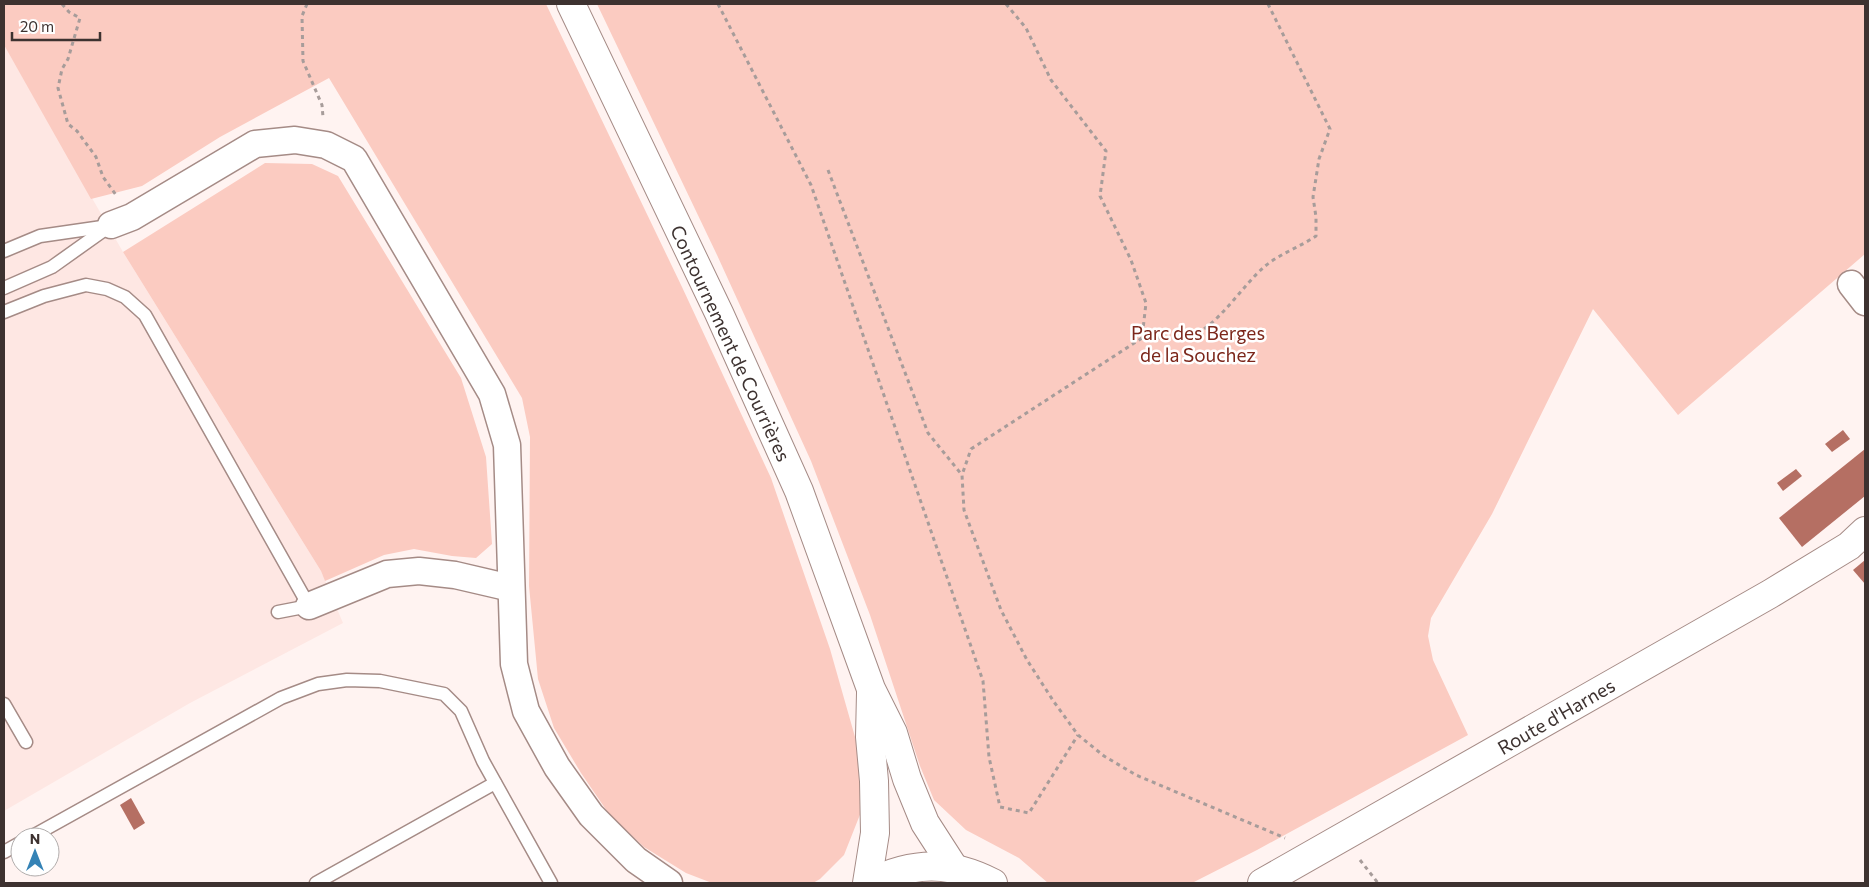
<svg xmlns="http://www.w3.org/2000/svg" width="1869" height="887" viewBox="0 0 1869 887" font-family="Commissioner,sans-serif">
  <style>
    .built { fill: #fee7e3 }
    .green { fill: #fbcbc1 }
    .building { fill: #b56f63 }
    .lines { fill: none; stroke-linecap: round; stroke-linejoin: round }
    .lane-casing { stroke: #a58b86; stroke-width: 15 }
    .street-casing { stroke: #a58b86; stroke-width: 29 }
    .secondary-casing { stroke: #a58b86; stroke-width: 30 }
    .path { stroke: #a79c9a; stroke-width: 3; stroke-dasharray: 4 4; stroke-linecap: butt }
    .lane { stroke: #fff; stroke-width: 12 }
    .street { stroke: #fff; stroke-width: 26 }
    .secondary { stroke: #fff; stroke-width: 28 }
    .labels { text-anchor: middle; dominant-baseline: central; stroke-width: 5; stroke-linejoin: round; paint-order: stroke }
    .park-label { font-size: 19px; fill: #7c271b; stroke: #fff }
    .street-label { font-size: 19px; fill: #3d3230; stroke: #fff }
  </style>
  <rect width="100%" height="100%" fill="#fff3f1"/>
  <!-- built -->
  <polygon class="built" points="4,45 123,252 321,571 343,623 190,703 4,811"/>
  <!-- green -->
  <g class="green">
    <polygon points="4,4 546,4 682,287 771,478 830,649 857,744 863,807 844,855 820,879 813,883 712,883 686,873 644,847 609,814 581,773 554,728 538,679 529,586 530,437 522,398 329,78 220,137 142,186 91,199 4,45"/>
    <polygon points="597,4 1865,4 1865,254 1678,415 1593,309 1492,514 1431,618 1428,636 1433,660 1468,735 1257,850 1192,883 1048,883 1019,858 966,830 934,800 920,766 870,615 811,461 717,255"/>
    <polygon points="265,163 312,164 338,176 461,378 486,457 492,544 476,558 452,556 414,549 384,555 325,581 321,571 123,252"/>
  </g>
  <!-- building -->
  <g class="building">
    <polygon points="1843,430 1850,439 1832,452 1825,444"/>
    <polygon points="1865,449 1865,496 1802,547 1779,518"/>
    <polygon points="1796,469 1802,476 1783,491 1777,483"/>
    <polygon points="1865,560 1865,584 1853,570"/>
    <polygon points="131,798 145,823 134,830 120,805"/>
  </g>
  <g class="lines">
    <!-- lane casing -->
    <g class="lane-casing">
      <g id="lane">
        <polyline points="4,251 40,236 109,226"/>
        <polyline points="4,288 52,267 111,225"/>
        <polyline points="4,312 44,296 86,285 107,289 125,297 145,315 309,606 278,612"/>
        <polyline points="4,704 26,742"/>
        <polyline points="31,837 281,698 318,684 347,680 380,681 444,694 461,711 483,761 551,883"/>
        <polyline points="4,852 20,843"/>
        <polyline points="316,883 495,783"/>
      </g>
    </g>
    <!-- street casing -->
    <g class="street-casing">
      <g id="street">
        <polyline points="111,225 132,217 255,144 295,140 326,145 354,159 492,394 507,445 514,664 526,711 557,767 591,815 636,860 669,883"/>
        <polyline points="1851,284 1865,302"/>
        <polyline points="309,606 387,574 419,571 455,575 511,588"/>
      </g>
    </g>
    <!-- secondary casing -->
    <g class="secondary-casing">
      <g id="secondary">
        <polyline points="571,4 719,313 799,491 871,689 893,733 907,779 925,823 954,868"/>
        <polyline points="867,883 875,833 874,781 870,737 871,693"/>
        <path d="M870 883C913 861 950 861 993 883"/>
        <polyline points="1262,883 1770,594 1849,546 1865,531"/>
      </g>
    </g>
    <!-- path -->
    <g class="path">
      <polyline points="62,4 69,12 80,18 68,59 62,69 58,88 68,124 77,131 96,157 103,177 116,195"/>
      <polyline points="307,4 302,16 303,61 322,105 323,117"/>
      <polyline points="718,4 811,185 983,681 989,757 1000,807 1029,813 1078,735"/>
      <polyline points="1006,4 1026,28 1051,80 1106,151 1100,196 1131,260 1146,303 1142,338 971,449 962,475 964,510 1001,610 1027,660 1054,702 1078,735 1104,756 1136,775 1285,838"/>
      <polyline points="828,170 928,433 962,475"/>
      <path d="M1142 338C1159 338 1176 339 1192 335 1216 328 1243 285 1264 267 1279 254 1300 247 1316 236V217L1313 197 1319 159 1330 129 1268 4"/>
      <polyline points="1360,860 1378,883"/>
    </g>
    <!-- lane -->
    <use href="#lane" class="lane"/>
    <!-- street -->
    <use href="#street" class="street"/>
    <!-- secondary -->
    <use href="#secondary" class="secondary"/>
  </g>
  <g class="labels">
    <!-- park labels -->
    <g class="park-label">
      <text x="1198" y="332">Parc des Berges<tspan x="1198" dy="22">de la Souchez</tspan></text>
    </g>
    <!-- street labels -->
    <g class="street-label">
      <text transform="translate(731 343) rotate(65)">Contournement de Courrières</text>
      <text transform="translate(1556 716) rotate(-30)">Route d'Harnes</text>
    </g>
  </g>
  <!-- border -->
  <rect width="1869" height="887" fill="none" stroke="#3d3230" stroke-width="10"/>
  <!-- north arrow -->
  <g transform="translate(35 852)"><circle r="24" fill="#ffffff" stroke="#b1adac"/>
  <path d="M0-4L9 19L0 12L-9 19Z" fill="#3583b6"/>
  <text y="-8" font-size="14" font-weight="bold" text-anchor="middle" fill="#3d3230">N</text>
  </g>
  <!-- scale -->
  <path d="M12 32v8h88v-8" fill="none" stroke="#3d3230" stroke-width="2.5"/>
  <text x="20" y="32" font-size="15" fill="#3d3230" stroke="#ffffff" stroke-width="4" paint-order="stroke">20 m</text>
</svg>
